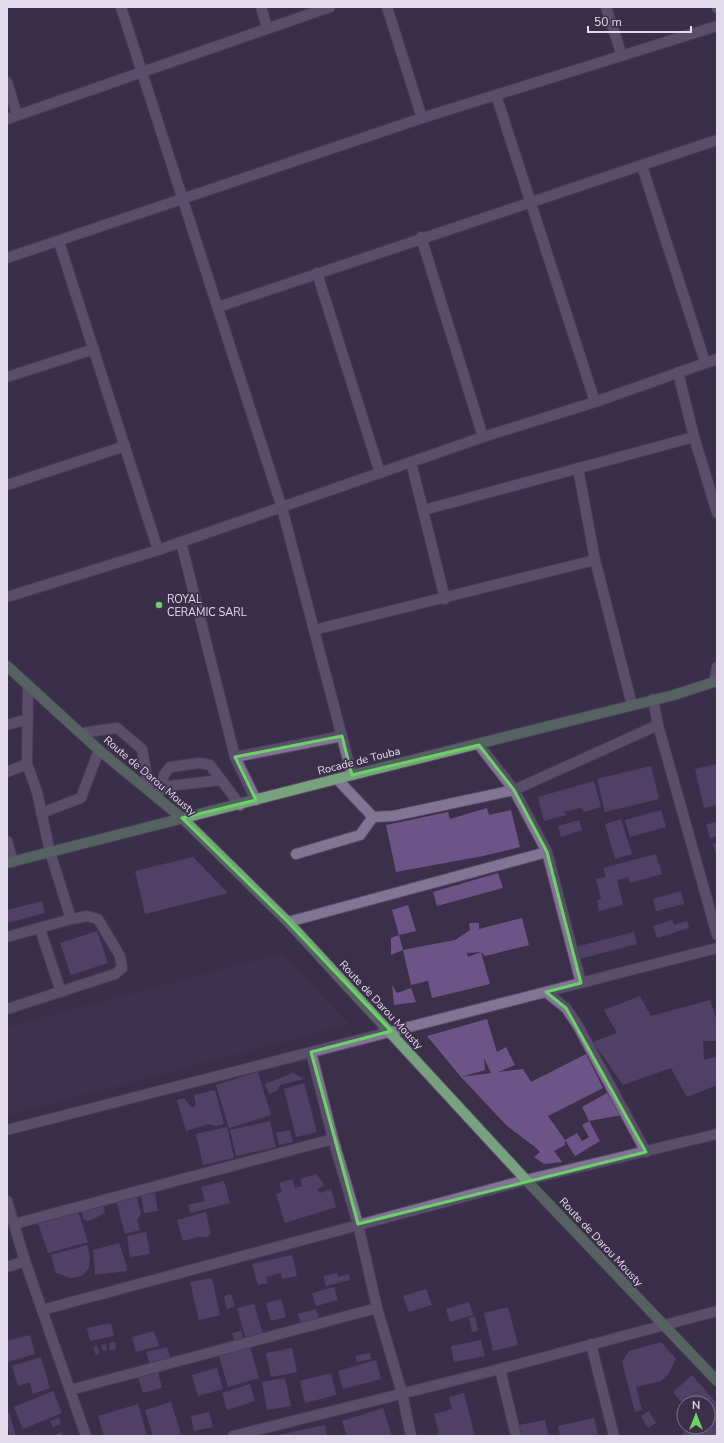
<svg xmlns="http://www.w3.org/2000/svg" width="724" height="1443" viewBox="0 0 724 1443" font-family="'Nunito Sans',sans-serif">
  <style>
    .built { fill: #463658 }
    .building { fill: #6c5586 }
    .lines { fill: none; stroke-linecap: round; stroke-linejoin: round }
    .minor-casing { stroke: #584d64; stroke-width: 12 }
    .major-casing { stroke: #584d64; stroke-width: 12 }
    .minor { stroke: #827494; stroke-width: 10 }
    .major { stroke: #78a17d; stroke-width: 10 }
    .marked { fill: none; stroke: #69d464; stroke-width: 3; stroke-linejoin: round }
    .poi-dot { fill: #69d464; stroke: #3b2f4a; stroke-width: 1.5 }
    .labels { text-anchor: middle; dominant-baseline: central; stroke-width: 3.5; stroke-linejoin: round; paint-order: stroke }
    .poi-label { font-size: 11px; fill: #e2dbec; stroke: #3b2f4a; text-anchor: start }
    .street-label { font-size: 11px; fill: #e2dbec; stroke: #3b2f4a }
  </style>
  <rect width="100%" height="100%" fill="#3b2f4a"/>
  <!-- built -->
  <polygon class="built" points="281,954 349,1024 7,1115 7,1027"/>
  <!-- building -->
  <g class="building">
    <polygon points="717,764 717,805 704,808 695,769"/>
    <polygon points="651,766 659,799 605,812 597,779"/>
    <polygon points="594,781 601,807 584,812 581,808 564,812 566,815 544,821 538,797"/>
    <polygon points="487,808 489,815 511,810 520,847 483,856 396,872 386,825 448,812 450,819"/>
    <polygon points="661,810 666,827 630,837 625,820"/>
    <polygon points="621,819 632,854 615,859 605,824"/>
    <polygon points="579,820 582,830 561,837 558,826"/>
    <polygon points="717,821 717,836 710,838 706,825"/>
    <polygon points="717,843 717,857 713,844"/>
    <polygon points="656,854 662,874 630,883 628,877 617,880 623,905 599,911 597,900 601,899 596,879 606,877 603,868"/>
    <polygon points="193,857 228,893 145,914 135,871"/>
    <polygon points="498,873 503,888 437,906 433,892"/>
    <polygon points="681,891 684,904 656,911 653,899"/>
    <polygon points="42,901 45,913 7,923 7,910"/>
    <polygon points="408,905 416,931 399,935 392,910"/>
    <polygon points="522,918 529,945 485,956 481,952 467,953 468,957 481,952 490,984 432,998 428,981 411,985 403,950 455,940 470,930 469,923 479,923 479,929"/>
    <polygon points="672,920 674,925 687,921 689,928 657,938 653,926"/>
    <polygon points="97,931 108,963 71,975 60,943"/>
    <polygon points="634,932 637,944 579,959 576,947"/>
    <polygon points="399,935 403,950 391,955 391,938"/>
    <polygon points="392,985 397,993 411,988 416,1002 394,1005"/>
    <polygon points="640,996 651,1016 710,1000 717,1022 717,1041 703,1041 704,1060 715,1057 717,1063 717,1085 687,1097 671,1068 623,1085 593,1042 617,1033 604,1010"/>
    <polygon points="487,1019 497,1052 506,1047 515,1065 498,1072 523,1069 531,1082 586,1054 603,1088 548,1116 565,1140 565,1145 554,1151 562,1162 544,1164 534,1157 540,1152 535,1147 507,1126 461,1077 491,1073 484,1058 485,1070 461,1077 427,1036"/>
    <polygon points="258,1072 271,1115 229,1128 216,1085"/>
    <polygon points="293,1073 304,1079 280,1085 278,1090 269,1094 265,1084"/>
    <polygon points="304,1083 317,1132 296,1137 284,1089"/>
    <polygon points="215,1090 224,1124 216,1126 209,1124 186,1131 177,1100 184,1098 192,1108 196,1105 194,1095"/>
    <polygon points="607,1093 622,1115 589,1121 582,1107"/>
    <polygon points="270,1121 276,1147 236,1156 230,1130"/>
    <polygon points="589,1121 600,1141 575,1156 565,1140 577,1133 582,1141 589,1137 582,1125"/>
    <polygon points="227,1127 234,1158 203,1165 196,1134"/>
    <polygon points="290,1130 293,1142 279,1145 276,1133"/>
    <polygon points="316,1174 325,1185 317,1189 320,1193 331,1189 336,1207 285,1223 276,1194 282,1192 279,1183 292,1179 295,1188 302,1186 300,1179"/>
    <polygon points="224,1181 230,1203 190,1213 188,1205 205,1201 201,1187"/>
    <polygon points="155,1193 158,1211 144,1213 141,1195"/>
    <polygon points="136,1195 141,1214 137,1220 140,1230 125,1234 116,1200"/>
    <polygon points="103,1203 105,1212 101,1215 89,1221 84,1220 81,1210"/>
    <polygon points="78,1211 88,1242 48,1253 38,1223"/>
    <polygon points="206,1212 211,1234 207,1237 198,1237 183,1241 177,1220"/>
    <polygon points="146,1232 150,1254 130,1257 127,1236"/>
    <polygon points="119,1243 127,1267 126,1271 95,1275 93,1250"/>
    <polygon points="87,1245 90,1257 89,1268 82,1276 71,1278 56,1273 51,1255"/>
    <polygon points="292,1255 297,1276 282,1279 281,1273 266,1277 268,1283 258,1285 252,1264"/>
    <polygon points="337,1273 338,1277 349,1274 350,1280 326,1286 323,1276"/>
    <polygon points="212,1278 220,1315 199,1320 190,1282"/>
    <polygon points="334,1287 338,1300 316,1306 312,1293"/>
    <polygon points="426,1289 432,1305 409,1312 403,1296"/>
    <polygon points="231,1294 235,1306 227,1309 224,1296"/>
    <polygon points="281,1299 286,1317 271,1321 266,1303"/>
    <polygon points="469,1302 473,1315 450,1322 446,1309"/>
    <polygon points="254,1304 263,1334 246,1339 237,1308"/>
    <polygon points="508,1307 518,1345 493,1351 484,1313"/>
    <polygon points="316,1309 319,1319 301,1324 298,1314"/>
    <polygon points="475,1316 478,1331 472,1332 469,1318"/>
    <polygon points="111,1323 114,1336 90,1341 87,1328"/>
    <polygon points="154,1331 159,1346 136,1352 132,1337"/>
    <polygon points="241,1331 243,1340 235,1343 232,1333"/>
    <polygon points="30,1335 35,1354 8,1362 7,1341"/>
    <polygon points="481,1340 485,1356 454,1362 451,1346"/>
    <polygon points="115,1342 116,1349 110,1350 109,1343"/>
    <polygon points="661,1342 676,1359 669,1373 661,1381 636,1387 642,1410 635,1412 622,1362 629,1351"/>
    <polygon points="106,1344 107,1350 103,1351 101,1345"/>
    <polygon points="97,1346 100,1353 96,1355 93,1347"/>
    <polygon points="167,1347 170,1359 150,1365 146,1352"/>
    <polygon points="250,1347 259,1378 228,1387 219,1356"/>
    <polygon points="292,1348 297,1372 271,1377 266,1353"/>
    <polygon points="370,1353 371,1359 357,1362 355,1356"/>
    <polygon points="41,1357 50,1388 33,1394 30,1382 18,1386 12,1366"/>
    <polygon points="376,1360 381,1379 343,1389 338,1371"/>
    <polygon points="217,1368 223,1389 198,1396 192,1375"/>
    <polygon points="158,1372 162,1388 143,1393 138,1377"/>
    <polygon points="331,1373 336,1395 305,1403 300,1381"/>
    <polygon points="692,1375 717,1404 717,1436 680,1436 690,1427 708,1427 708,1403 684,1403 684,1405 673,1392"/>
    <polygon points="285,1378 291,1406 267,1410 262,1382"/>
    <polygon points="250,1384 255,1401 227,1410 222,1393"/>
    <polygon points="53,1391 62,1413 23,1429 14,1407"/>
    <polygon points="464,1393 475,1436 435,1436 439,1433 434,1414 452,1409 449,1397"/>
    <polygon points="171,1402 181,1434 174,1436 153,1436 145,1410"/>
    <polygon points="138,1404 147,1436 104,1436 98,1416"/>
    <polygon points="383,1408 392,1436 347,1436 342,1421"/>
    <polygon points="649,1411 656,1423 648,1428 641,1416"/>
    <polygon points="9,1412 16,1436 9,1436 7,1413"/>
    <polygon points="209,1412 213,1427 194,1431 191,1416"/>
    <polygon points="59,1418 61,1424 53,1427 50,1421"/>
    <polygon points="594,1418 598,1434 587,1436 560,1436 558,1426"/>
    <polygon points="545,1420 549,1436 521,1436 519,1425"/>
    <polygon points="325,1425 327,1436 278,1436 278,1435"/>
    <polygon points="62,1432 63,1436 52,1436"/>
  </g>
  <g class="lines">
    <!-- minor casing -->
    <g class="minor-casing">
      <g id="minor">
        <polyline points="121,7 282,508 352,775"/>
        <polyline points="261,7 267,27"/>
        <polyline points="387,7 422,118"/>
        <polyline points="606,7 622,56"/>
        <polyline points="717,7 717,8"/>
        <polyline points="7,82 17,115"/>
        <polyline points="496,95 595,402"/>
        <polyline points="7,119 330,7"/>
        <polyline points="642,166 705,362"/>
        <polyline points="421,237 483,437"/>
        <polyline points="59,242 158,550"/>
        <polyline points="7,258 422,118 717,26"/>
        <polyline points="317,273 380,473"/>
        <path d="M218 307C384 250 551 197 717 140"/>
        <polyline points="678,372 694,437 717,513"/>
        <polyline points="7,377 94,349"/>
        <polyline points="411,462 445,599"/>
        <polyline points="578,468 595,560 632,705"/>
        <polyline points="7,485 125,446"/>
        <polyline points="424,510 694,437"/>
        <polyline points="181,542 235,757 256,800"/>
        <polyline points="7,597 158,550 483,437 595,402 717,359"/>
        <polyline points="314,630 595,560"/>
        <polyline points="714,682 717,667"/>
        <polyline points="653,699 658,725 717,935"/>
        <polyline points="7,725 28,719"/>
        <polyline points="81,733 117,728 142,749 149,790"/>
        <polyline points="479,745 514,790 547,852 581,983"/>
        <polyline points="235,757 342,736"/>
        <polyline points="27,764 28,685"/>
        <polyline points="7,772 27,764 37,792 50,852 71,919"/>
        <polyline points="337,779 373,817 393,816 514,790 658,725"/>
        <polyline points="161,787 221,780"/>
        <polyline points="158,798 164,775 170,767 199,763 210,765 240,805"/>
        <polyline points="41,813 81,798 99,750"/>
        <polyline points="7,841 13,862"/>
        <polyline points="296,854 360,835 373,817"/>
        <polyline points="288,922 547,852"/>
        <polyline points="40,929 61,992"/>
        <polyline points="7,937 71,919 87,916 98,919 120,956 122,968 115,974 7,1009"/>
        <polyline points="546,992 566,1008 578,1026 646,1152"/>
        <polyline points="311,1052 333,1139 358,1224 377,1308 402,1393 411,1436"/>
        <polyline points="7,1130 717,948"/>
        <polyline points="7,1201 25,1261 86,1436"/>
        <polyline points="14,1224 333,1139"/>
        <polyline points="7,1267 25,1261"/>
        <polyline points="42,1310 526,1180 717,1134"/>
        <polyline points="591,1344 614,1436"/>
        <polyline points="500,1369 516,1436"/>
        <polyline points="70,1390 377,1308"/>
        <polyline points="233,1436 500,1369 717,1311"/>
      </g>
    </g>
    <!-- major casing -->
    <g class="major-casing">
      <g id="major">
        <polyline points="7,666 99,750 182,818 288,922 526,1180 717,1381"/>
        <polyline points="7,863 352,775 674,695 717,681"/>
      </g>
    </g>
    <!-- minor -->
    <use href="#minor" class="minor"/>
    <!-- major -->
    <use href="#major" class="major"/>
  </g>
  <!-- marked area -->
  <path d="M0 0H724V1443H0ZM342 736 352 775 479 745 514 790 547 852 581 983 546 992 566 1008 646 1152 358 1224 311 1052 391 1031 288 922 182 818 256 800 235 757Z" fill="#3b2f4a" fill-opacity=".55" fill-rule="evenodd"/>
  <path class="marked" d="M342 736 352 775 479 745 514 790 547 852 581 983 546 992 566 1008 646 1152 358 1224 311 1052 391 1031 288 922 182 818 256 800 235 757Z"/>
  <!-- markers -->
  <circle class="poi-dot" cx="159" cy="605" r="4"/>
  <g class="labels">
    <!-- poi labels -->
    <g class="poi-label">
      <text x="167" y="599">ROYAL<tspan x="167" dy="13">CERAMIC SARL</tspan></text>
    </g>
    <!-- street labels -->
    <g class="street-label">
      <text transform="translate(359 761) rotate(-14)">Rocade de Touba</text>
      <text transform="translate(150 776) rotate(40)">Route de Darou Mousty</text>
      <text transform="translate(381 1005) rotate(47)">Route de Darou Mousty</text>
      <text transform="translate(601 1242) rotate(47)">Route de Darou Mousty</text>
    </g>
  </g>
  <!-- border -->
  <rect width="724" height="1443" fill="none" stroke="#e2dbec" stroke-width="16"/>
  <!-- north arrow -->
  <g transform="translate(696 1415)"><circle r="19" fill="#3b2f4a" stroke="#7e748b"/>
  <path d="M0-3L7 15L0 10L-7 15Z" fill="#69d464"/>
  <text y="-6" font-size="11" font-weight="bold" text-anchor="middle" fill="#e2dbec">N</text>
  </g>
  <!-- scale -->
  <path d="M588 26v6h103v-6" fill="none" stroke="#e2dbec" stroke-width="2"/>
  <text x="594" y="26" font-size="12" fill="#e2dbec" stroke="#3b2f4a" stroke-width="3" paint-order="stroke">50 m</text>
</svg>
